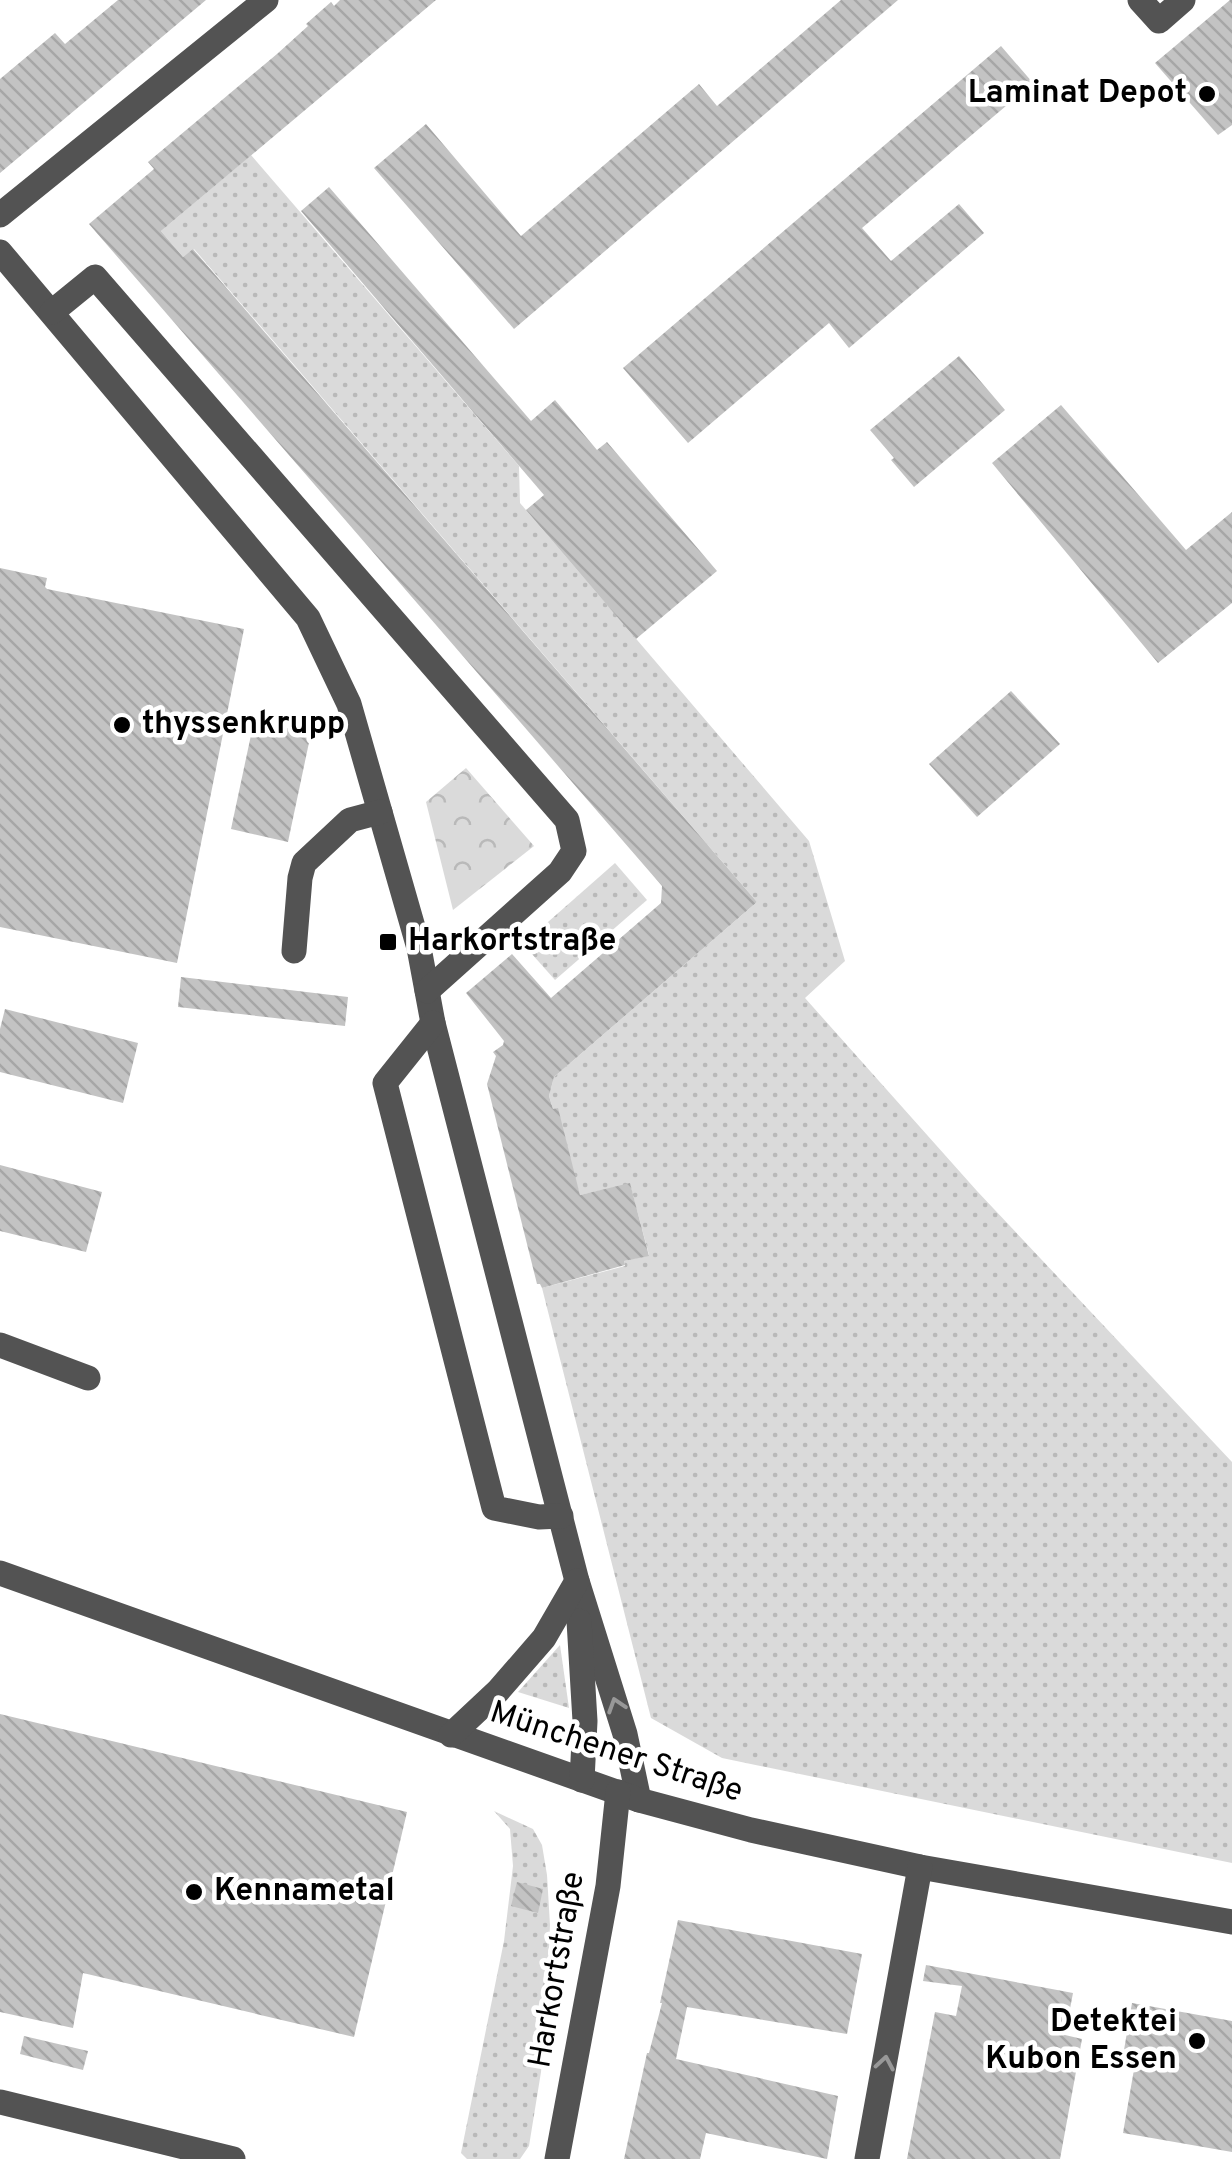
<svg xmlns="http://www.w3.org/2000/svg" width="1232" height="2159" viewBox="0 0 1232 2159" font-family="Overpass,sans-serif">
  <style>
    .grass { fill: url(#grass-dots) }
    .park { fill: url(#park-crowns) }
    .building { fill: url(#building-back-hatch) }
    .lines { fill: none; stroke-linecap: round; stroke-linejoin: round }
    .minor { stroke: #535353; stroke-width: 25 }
    .oneway { stroke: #989898 }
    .poi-dot { fill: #000; stroke: #fff; stroke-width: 4 }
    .labels { text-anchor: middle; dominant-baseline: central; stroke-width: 9; stroke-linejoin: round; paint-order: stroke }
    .poi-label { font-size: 32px; font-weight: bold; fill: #000; stroke: #fff; text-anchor: start }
    .street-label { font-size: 32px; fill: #000; stroke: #fff }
  </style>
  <defs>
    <pattern id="grass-dots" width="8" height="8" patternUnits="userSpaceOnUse" patternTransform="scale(2.5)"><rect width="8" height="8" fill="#dadada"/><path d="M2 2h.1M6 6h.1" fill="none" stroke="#b9b9b9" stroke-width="1.8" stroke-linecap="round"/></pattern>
    <pattern id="park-crowns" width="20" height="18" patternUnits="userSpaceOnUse" patternTransform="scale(2.5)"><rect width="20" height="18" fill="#dadada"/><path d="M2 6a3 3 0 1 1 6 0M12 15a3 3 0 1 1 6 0" fill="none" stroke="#b9b9b9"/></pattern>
    <pattern id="building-back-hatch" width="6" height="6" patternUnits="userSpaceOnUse" patternTransform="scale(2.5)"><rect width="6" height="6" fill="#c3c3c3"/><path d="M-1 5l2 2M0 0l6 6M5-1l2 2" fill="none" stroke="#a6a6a6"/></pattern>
  </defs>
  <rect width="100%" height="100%" fill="#fff"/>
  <!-- grass -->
  <g class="grass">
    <polygon points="251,155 519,466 520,503 809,841 845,961 805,998 977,1191 1232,1462 1232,1863 722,1758 651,1718 542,1288 625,1266 624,1261 649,1255 630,1184 580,1195 549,1096 554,1077 757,902 194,249 183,257 161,231"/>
    <polygon points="615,863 647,900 555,980 523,944"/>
    <polygon points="560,1645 569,1708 518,1692"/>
    <polygon points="494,1811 533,1829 542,1845 547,1875 550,1925 547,1996 541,2072 529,2146 520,2159 467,2159 461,2153 504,1941 513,1866 510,1829"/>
  </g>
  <!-- park -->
  <polygon class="park" points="466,768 534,846 453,910 426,802"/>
  <!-- building -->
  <g class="building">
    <polygon points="118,0 206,0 0,173 0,79 55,33 65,44"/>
    <polygon points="340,0 436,0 161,231 183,257 193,249 757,902 554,1077 549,1096 553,1109 558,1108 580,1195 630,1183 649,1256 624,1261 625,1265 542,1288 540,1284 537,1284 487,1084 496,1056 493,1052 503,1045 504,1041 466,993 512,954 551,998 661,903 662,886 89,224 154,169 148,162 277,54 308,26 306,24 331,2 334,6"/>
    <polygon points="841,0 898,0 514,329 374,168 426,124 521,236 699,84 717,106"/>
    <polygon points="1230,0 1232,0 1232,125 1218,135 1155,63"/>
    <polygon points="1001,46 1033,83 862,228 891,261 959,204 984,233 849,348 829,323 688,443 623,368"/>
    <polygon points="329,187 531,421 555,400 597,450 607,442 717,571 636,639 526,510 544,495 301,211"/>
    <polygon points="959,356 1005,410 914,487 891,460 894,458 870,430"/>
    <polygon points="1061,405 1186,550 1232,512 1232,603 1158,663 992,463"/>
    <polygon points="0,568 47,578 45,587 47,589 244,629 177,963 0,927"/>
    <polygon points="1011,691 1060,744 977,817 929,764"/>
    <polygon points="254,721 311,733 288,842 231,829"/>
    <polygon points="181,977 348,997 345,1026 178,1007"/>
    <polygon points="5,1009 138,1043 123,1103 0,1072 0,1029"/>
    <polygon points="0,1165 102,1192 86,1252 0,1231"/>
    <polygon points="0,1714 407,1812 354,2037 83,1973 73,2028 0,2012"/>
    <polygon points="517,1882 543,1889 538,1913 511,1906"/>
    <polygon points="678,1920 862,1954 847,2034 687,2007 676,2059 838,2096 827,2159 706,2133 700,2159 624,2159 647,2053 649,2053 662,2003 660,2003"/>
    <polygon points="926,1965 1073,1993 1065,2035 1082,2039 1060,2159 907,2159 935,2012 956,2016 962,1986 923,1981"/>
    <polygon points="1132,2003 1232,2021 1232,2152 1123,2133 1137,2052 1124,2050"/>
    <polygon points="24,2036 88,2051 83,2070 20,2054"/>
  </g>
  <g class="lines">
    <!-- minor -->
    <g class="minor">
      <polyline points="1140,0 1159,21 1183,0"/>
      <polyline points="0,215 266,0"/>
      <polyline points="0,252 308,618 349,704 419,948 433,1023 577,1581 625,1734 639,1800"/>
      <polyline points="52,312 95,277 567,820 574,851 560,872 427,991"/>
      <polyline points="294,951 300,878 304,863 350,820 380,812"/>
      <polyline points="433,1023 385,1083 494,1508 539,1517 561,1516"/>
      <polyline points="0,1345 88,1378"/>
      <polyline points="0,1573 639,1800 751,1830 920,1867 1232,1922"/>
      <polyline points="579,1621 585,1721 582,1780"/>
      <polyline points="451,1735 498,1691 544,1638 577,1581"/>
      <polyline points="0,2102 233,2159"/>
      <polyline points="557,2159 608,1886 618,1792"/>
      <polyline points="867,2159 920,1867"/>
    </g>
  </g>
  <!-- one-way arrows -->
  <defs><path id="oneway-chevron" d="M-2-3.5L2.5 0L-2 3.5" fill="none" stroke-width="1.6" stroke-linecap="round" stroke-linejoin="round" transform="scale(2.5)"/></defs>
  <g class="oneway">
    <use href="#oneway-chevron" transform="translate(616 1705) rotate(-108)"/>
    <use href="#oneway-chevron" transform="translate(885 2063) rotate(-80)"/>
  </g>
  <!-- markers -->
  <g class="poi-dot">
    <circle cx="1207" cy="94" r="10"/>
    <circle cx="122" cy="725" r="10"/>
    <rect x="378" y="932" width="20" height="20" rx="5"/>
    <circle cx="194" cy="1892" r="10"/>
    <circle cx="1197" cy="2041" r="10"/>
  </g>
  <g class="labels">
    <!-- poi labels -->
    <g class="poi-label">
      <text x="1187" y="94" text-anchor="end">Laminat Depot</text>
      <text x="142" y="725">thyssenkrupp</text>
      <text x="408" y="942">Harkortstraße</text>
      <text x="214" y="1892">Kennametal</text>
      <text x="1177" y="2023" text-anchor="end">Detektei<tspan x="1177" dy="37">Kubon Essen</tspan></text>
    </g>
    <!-- street labels -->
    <g class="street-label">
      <text transform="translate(616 1753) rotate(18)">Münchener Straße</text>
      <text transform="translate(558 1970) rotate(-80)">Harkortstraße</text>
    </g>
  </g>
</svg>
